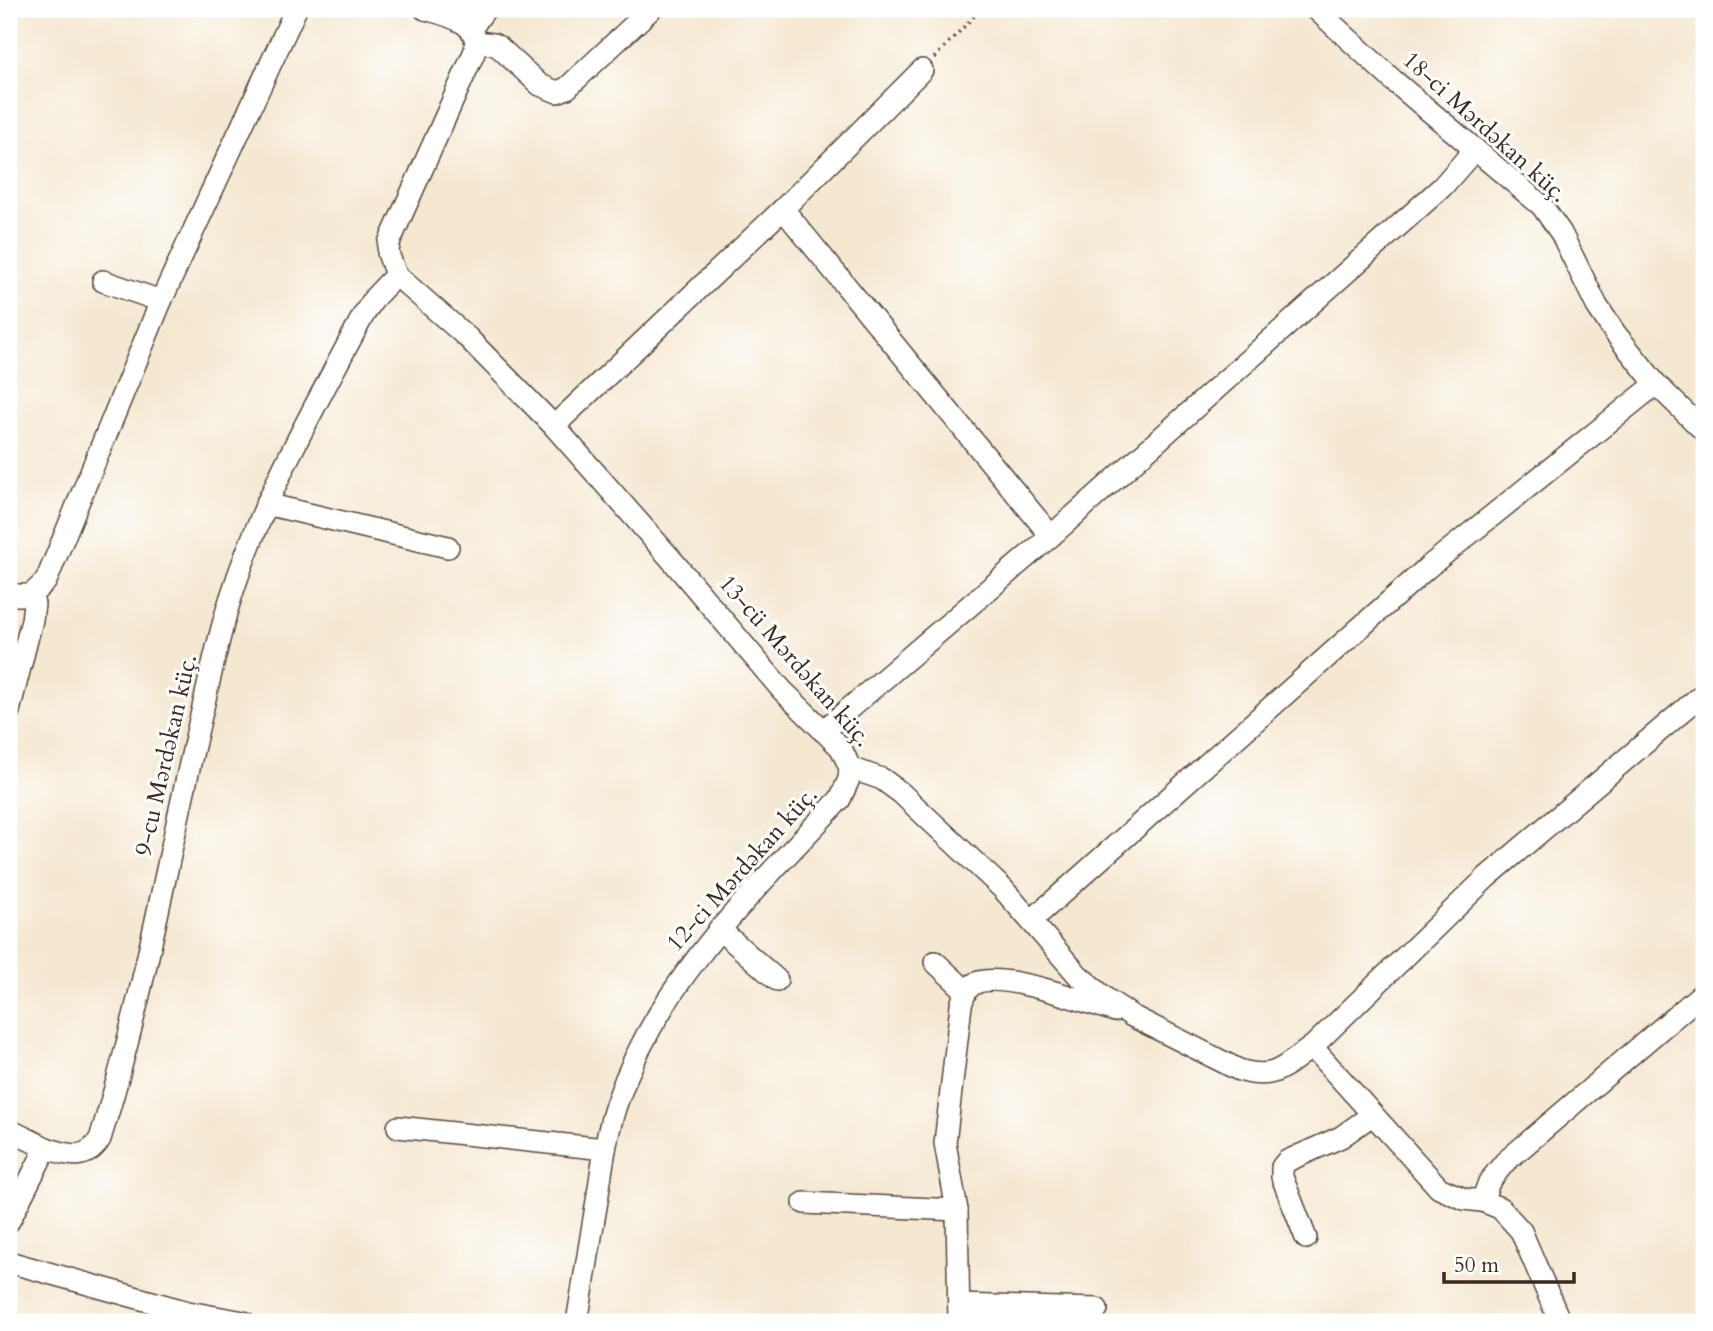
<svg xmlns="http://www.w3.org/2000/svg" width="1713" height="1331" viewBox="0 0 1713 1331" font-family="Cardo,serif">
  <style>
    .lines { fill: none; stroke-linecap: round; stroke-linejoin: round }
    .minor-casing { stroke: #574639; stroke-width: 24 }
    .path { stroke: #574639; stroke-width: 3.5; stroke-dasharray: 2 5; stroke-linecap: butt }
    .minor { stroke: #fff; stroke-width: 21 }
    .labels { text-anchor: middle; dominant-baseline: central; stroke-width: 6; stroke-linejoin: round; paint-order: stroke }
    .street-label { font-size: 24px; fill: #3b2a1e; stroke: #fff }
  </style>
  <rect width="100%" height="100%" fill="#fff"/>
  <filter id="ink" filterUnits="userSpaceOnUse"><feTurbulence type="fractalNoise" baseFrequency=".0143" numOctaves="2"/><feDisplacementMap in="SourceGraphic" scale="14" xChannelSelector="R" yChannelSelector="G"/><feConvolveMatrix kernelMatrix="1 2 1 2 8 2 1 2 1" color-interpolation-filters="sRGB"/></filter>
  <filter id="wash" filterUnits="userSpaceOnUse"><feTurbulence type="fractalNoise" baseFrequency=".00686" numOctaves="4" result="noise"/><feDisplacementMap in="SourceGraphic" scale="28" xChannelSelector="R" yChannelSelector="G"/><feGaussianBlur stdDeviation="1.57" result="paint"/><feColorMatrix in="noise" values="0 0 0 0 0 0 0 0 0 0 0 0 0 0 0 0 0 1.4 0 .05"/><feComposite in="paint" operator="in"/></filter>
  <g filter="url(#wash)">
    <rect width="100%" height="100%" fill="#f4e8d1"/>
  </g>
  <g filter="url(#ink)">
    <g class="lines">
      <!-- minor casing -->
      <g class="minor-casing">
        <g id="minor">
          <path d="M425 9C447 15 484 23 474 53L389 243 388 253 396 275 468 338 554 426 671 559 782 690 841 748 850 768 849 779 840 799C754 891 659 980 617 1102 606 1134 602 1168 597 1201 590 1241 584 1282 577 1322"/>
          <polyline points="1316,9 1395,82 1542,206 1561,233 1597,306 1615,333 1656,384 1704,431"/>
          <polyline points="471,29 485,9"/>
          <polyline points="477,42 493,44 499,47 540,85 557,92 567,88 651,9"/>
          <polyline points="783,209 1051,536"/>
          <polyline points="103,281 161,301"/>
          <polyline points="554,426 783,209 922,70"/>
          <polyline points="266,504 448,547"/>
          <polyline points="9,595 31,595 46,581 161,301 296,9"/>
          <polyline points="9,711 32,620 34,604 31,595"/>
          <polyline points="823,731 1051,536 1442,187 1475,149"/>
          <path d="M850 768 882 779 901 793 1003 889 1078 975 1105 998 1132 1016 1239 1070C1275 1081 1283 1067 1312 1047L1439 1188 1464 1199 1482 1201 1500 1208 1521 1231 1560 1322"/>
          <polyline points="1032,920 1427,568 1656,384"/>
          <polyline points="719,929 777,980"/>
          <polyline points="935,962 966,991"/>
          <polyline points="1312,1047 1487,877 1704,693"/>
          <polyline points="398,1127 605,1149"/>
          <polyline points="9,1130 46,1148"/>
          <polyline points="1482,1201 1489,1182 1505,1162 1704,992"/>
          <polyline points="804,1203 957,1210"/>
          <path d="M9 1221 46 1148C68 1155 86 1162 100 1139 143 1002 167 860 200 720 210 679 218 637 231 597 263 497 315 406 364 314L375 297 396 275"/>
          <polyline points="1306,1238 1282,1177 1282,1167 1287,1161 1341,1137 1372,1115"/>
          <polyline points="9,1262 188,1312 244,1322"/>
          <polyline points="959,1305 1097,1309"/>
          <path d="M959 1322 957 1210 945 1143 961 1005C964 996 966 987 976 983 1002 971 1086 1002 1115 1011"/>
        </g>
      </g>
      <!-- path -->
      <polyline class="path" points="934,58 981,9"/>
      <!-- minor -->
      <use href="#minor" class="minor"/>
    </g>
  </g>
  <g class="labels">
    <!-- street labels -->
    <g class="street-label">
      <text transform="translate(1485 127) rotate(42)">18-ci Mərdəkan küç.</text>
      <text transform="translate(795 661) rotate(49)">13-cü Mərdəkan küç.</text>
      <text transform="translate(166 755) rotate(-77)">9-cu Mərdəkan küç.</text>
      <text transform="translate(742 869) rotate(-48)">12-ci Mərdəkan küç.</text>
    </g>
  </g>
  <!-- margin -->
  <rect width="1713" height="1331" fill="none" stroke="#fff" stroke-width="35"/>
  <!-- scale -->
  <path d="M1444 1272v10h130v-10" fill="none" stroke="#3b2a1e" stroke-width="3.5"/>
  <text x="1454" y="1272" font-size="21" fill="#3b2a1e" stroke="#ffffff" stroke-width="5" paint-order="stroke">50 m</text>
</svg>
